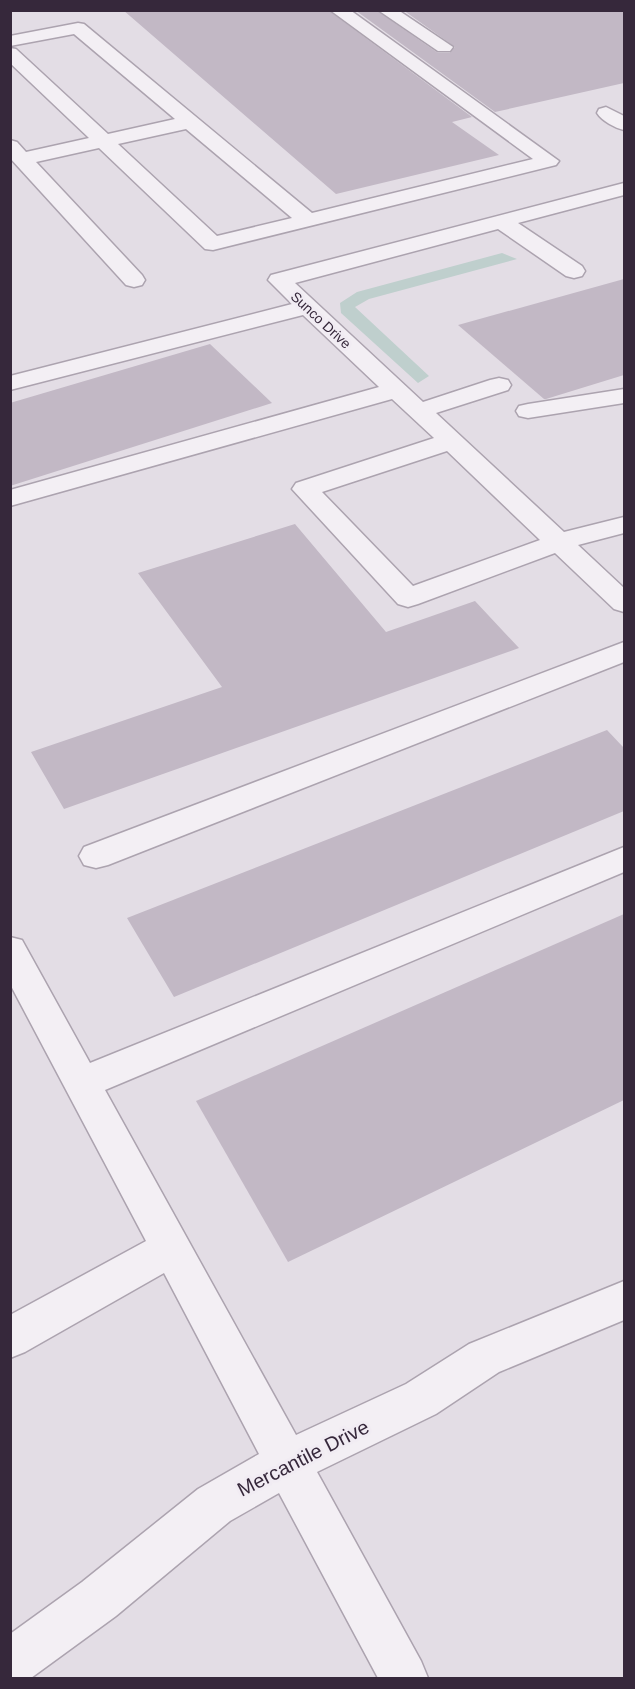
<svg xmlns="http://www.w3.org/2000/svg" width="635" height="1689" viewBox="0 0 635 1689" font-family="Arial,sans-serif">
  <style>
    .green { fill: #bfcfcd }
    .building { fill: #c2b8c5 }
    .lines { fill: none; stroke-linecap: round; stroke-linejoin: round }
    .minor-casing { stroke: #aca3af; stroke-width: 3 }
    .minor { fill: #f3eff4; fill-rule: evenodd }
    .labels { text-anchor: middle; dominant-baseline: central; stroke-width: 6; stroke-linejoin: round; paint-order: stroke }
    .far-street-label { font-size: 14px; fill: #36283b; stroke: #f1ecf3 }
    .near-street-label { font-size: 20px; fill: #36283b; stroke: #f1ecf3 }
  </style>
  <rect width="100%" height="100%" fill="#e3dde5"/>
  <!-- green -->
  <polygon class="green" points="502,253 517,259 369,299 355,307 429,376 418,383 341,313 340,303 357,292"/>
  <!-- building -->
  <g class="building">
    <polygon points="123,10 328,10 472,117 452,122 499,155 336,194"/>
    <polygon points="355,10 376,10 438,53 450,53 455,47 403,10 624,10 624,83 495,112"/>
    <polygon points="624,279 624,375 546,399 544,399 458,325"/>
    <polygon points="210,344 272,403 10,486 10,403"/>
    <polygon points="295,524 386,632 475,601 519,648 64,809 31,752 222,687 138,573"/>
    <polygon points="607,730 624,748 624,811 174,997 127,918"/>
    <polygon points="624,914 624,1100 288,1262 196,1101"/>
  </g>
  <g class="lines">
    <!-- minor casing -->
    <g class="minor-casing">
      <g id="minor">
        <path d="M330 10H350L559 161 556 165 213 250 205 249 99 148 36 162 142 275 145 280 142 285 134 287 126 285 10 158V140L17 142 26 152 89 138 10 63V48L16 49 108 134 175 119 74 34 10 46V36L78 23 84 24 312 213 533 159ZM186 129 292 218 217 236 118 144Z"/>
        <polygon points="378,10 398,10 453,47 450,51 438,51"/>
        <path d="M606 107 624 116V130C615 128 602 121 597 113L599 109Z"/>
        <path d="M624 183V195L518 223 582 266 585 271 582 276 574 278 566 276 498 229 295 283 423 402 490 380 499 378 508 380 511 385 508 390 436 413 564 532 624 517V533L578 545 624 588V612L614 609 555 553 418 604 408 607 398 604 292 489 296 483 434 438 392 399 10 506V490L379 387 303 315 10 390V376L292 304 268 280 271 275ZM447 451 540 540 413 586 322 492Z"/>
        <polygon points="624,389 624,403 528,418 519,416 516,411 519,406 528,404"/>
        <polygon points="624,642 624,662 108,865 96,868 84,865 79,856 84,847"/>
        <polygon points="624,847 624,872 105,1090 296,1435 406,1384 469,1344 624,1281 624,1320 499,1372 436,1414 317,1472 421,1661 428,1678 378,1678 279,1493 230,1521 116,1616 31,1678 10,1678 10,1634 82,1582 198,1489 259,1454 164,1273 25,1352 10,1358 10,1315 146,1241 10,984 10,937 22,940 90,1063"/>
      </g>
    </g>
    <!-- minor -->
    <use href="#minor" class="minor"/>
  </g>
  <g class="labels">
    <!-- far-street labels -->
    <g class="far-street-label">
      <text transform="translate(321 320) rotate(43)">Sunco Drive</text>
    </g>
    <!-- near-street labels -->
    <g class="near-street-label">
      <text transform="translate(303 1458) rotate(-27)">Mercantile Drive</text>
    </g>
  </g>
  <!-- border -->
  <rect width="635" height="1689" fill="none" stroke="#36283b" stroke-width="24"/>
</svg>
